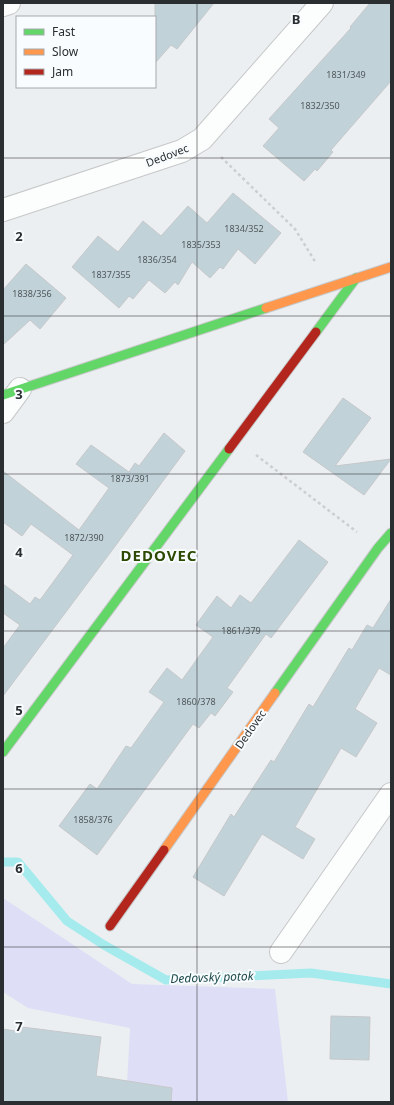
<svg xmlns="http://www.w3.org/2000/svg" width="394" height="1105" viewBox="0 0 394 1105" font-family="'Noto Sans',sans-serif">
  <style>
    .green { fill: #dedef6 }
    .lines { fill: none; stroke-linecap: round; stroke-linejoin: round }
    .stream { stroke: #a5ebee; stroke-width: 9 }
    .building { fill: #c1d3d9; stroke: #c6c8ca }
    .street-casing { stroke: #c6c8c9; stroke-width: 24 }
    .fast-casing { stroke: #c6c8c9; stroke-width: 11 }
    .slow-casing { stroke: #c6c8c9; stroke-width: 11 }
    .jam-casing { stroke: #c6c8c9; stroke-width: 11 }
    .path { stroke: #cccecf; stroke-width: 2.5; stroke-dasharray: 3 3; stroke-linecap: butt }
    .street { stroke: #fcfdfd; stroke-width: 22 }
    .fast { stroke: #63d668; stroke-width: 9 }
    .slow { stroke: #ff974d; stroke-width: 9 }
    .jam { stroke: #b3261e; stroke-width: 9 }
    .grid { fill: none; stroke: #2b2e30; stroke-width: 1; stroke-opacity: 0.55 }
    .labels { text-anchor: middle; dominant-baseline: central; stroke-width: 4; stroke-linejoin: round; paint-order: stroke }
    .number-label { font-size: 9px; fill: #50575a }
    .street-label { font-size: 11px; fill: #2b2e30; stroke: #f8fcff }
    .water-label { font-size: 12px; font-style: italic; fill: #1c494a; stroke: #f8fcff }
    .district-label { font-size: 15px; font-weight: bold; letter-spacing: 1px; fill: #2c4a01; stroke: #f8fcff }
    .grid-label { font-size: 13px; text-anchor: middle; font-weight: bold; fill: #2b2e30; stroke: #f8fcff; stroke-width: 4; stroke-linejoin: round; paint-order: stroke }
  </style>
  <rect width="100%" height="100%" fill="#eceff1"/>
  <!-- green -->
  <polygon class="green" points="3,898 132,984 275,989 288,1102 126,1102 130,1028 28,1008 3,992"/>
  <g class="lines">
    <!-- stream -->
    <polyline class="stream" points="3,862 18,862 67,921 104,945 166,980 311,973 391,984"/>
  </g>
  <!-- building -->
  <g class="building">
    <polygon points="155,3 214,3 177,49 171,45 155,63"/>
    <polygon points="370,3 391,3 391,81 331,150 333,152 317,171 315,169 304,181 263,146 279,128 269,119 351,28 350,27"/>
    <polygon points="233,193 281,233 255,264 238,249 223,269 220,267 210,278 192,262 178,285 175,282 165,293 149,280 133,299 129,296 119,308 72,267 98,236 118,252 143,221 161,236 188,206 207,223"/>
    <polygon points="26,264 66,298 40,329 30,320 3,345 3,290"/>
    <polygon points="343,398 371,418 335,466 391,459 364,495 303,452"/>
    <polygon points="164,433 185,451 116,545 3,696 3,648 20,625 3,613 3,584 30,604 35,597 40,600 73,555 31,524 22,536 3,522 3,471 79,530 109,488 76,464 91,445 129,472 135,463 139,466"/>
    <polygon points="299,540 328,562 271,638 266,634 227,688 233,692 215,716 211,713 199,728 193,724 97,855 59,826 90,784 97,789 126,746 131,748 164,702 149,692 167,668 182,680 213,637 196,625 217,596 231,608 240,595 251,603"/>
    <polygon points="391,599 391,675 379,668 355,709 377,723 356,757 341,748 295,827 315,839 303,859 262,834 224,896 193,877 231,814 234,817 271,760 274,762 309,704 313,707 349,648 352,650 367,625 373,628"/>
    <polygon points="331,1016 370,1017 369,1060 330,1059"/>
    <polygon points="22,1027 101,1037 96,1076 172,1088 171,1102 3,1102 3,1029 22,1032"/>
  </g>
  <g class="lines">
    <!-- street casing -->
    <g class="street-casing">
      <g id="street">
        <polyline points="3,5 9,3"/>
        <polyline points="3,210 182,151 202,139 322,3"/>
        <polyline points="3,412 20,389"/>
        <polyline points="281,952 391,794"/>
      </g>
    </g>
    <!-- fast casing -->
    <g class="fast-casing">
      <g id="fast">
        <polyline points="316,332 356,278"/>
        <polyline points="3,395 266,308"/>
        <polyline points="275,693 378,548 391,533"/>
        <polyline points="3,752 229,449"/>
      </g>
    </g>
    <!-- slow casing -->
    <g class="slow-casing">
      <g id="slow">
        <polyline points="266,308 391,267"/>
        <polyline points="164,850 275,693"/>
      </g>
    </g>
    <!-- jam casing -->
    <g class="jam-casing">
      <g id="jam">
        <polyline points="229,449 316,332"/>
        <polyline points="110,926 164,850"/>
      </g>
    </g>
    <!-- path -->
    <g class="path">
      <polyline points="221,157 295,229 316,263"/>
      <polyline points="256,455 357,532"/>
    </g>
    <!-- street -->
    <use href="#street" class="street"/>
    <!-- fast -->
    <use href="#fast" class="fast"/>
    <!-- slow -->
    <use href="#slow" class="slow"/>
    <!-- jam -->
    <use href="#jam" class="jam"/>
  </g>
  <!-- grid -->
  <path class="grid" d="M197 3V1102M3 158H391M3 316H391M3 474H391M3 631H391M3 789H391M3 947H391"/>
  <g class="labels">
    <!-- number labels -->
    <g class="number-label">
      <text x="346" y="74">1831/349</text>
      <text x="320" y="105">1832/350</text>
      <text x="244" y="228">1834/352</text>
      <text x="201" y="244">1835/353</text>
      <text x="157" y="259">1836/354</text>
      <text x="111" y="274">1837/355</text>
      <text x="32" y="293">1838/356</text>
      <text x="130" y="478">1873/391</text>
      <text x="84" y="537">1872/390</text>
      <text x="241" y="630">1861/379</text>
      <text x="196" y="701">1860/378</text>
      <text x="93" y="819">1858/376</text>
    </g>
    <!-- street labels -->
    <g class="street-label">
      <text transform="translate(167 155) rotate(-21)">Dedovec</text>
      <text transform="translate(250 729) rotate(-55)">Dedovec</text>
    </g>
    <!-- water labels -->
    <g class="water-label">
      <text transform="translate(212 977) rotate(-2)">Dedovský potok</text>
    </g>
    <!-- district labels -->
    <g class="district-label">
      <text x="159" y="555">DEDOVEC</text>
    </g>
  </g>
  <g class="grid-label">
    <text x="296" y="24">B</text>
    <text x="19" y="241">2</text>
    <text x="19" y="399">3</text>
    <text x="19" y="557">4</text>
    <text x="19" y="715">5</text>
    <text x="19" y="873">6</text>
    <text x="19" y="1031">7</text>
  </g>
  <!-- border -->
  <rect width="394" height="1105" fill="none" stroke="#2b2e30" stroke-width="8"/>
  <!-- legend -->
  <rect x="16" y="16" width="140" height="72" fill="#f8fcff" stroke="#a6aaac"/>
  <rect x="24" y="29" width="20" height="6" fill="#63d668" stroke="#a6aaac"/>
  <text x="52" y="36" font-size="12" fill="#2b2e30">Fast</text>
  <rect x="24" y="49" width="20" height="6" fill="#ff974d" stroke="#a6aaac"/>
  <text x="52" y="56" font-size="12" fill="#2b2e30">Slow</text>
  <rect x="24" y="69" width="20" height="6" fill="#b3261e" stroke="#a6aaac"/>
  <text x="52" y="76" font-size="12" fill="#2b2e30">Jam</text>
</svg>
